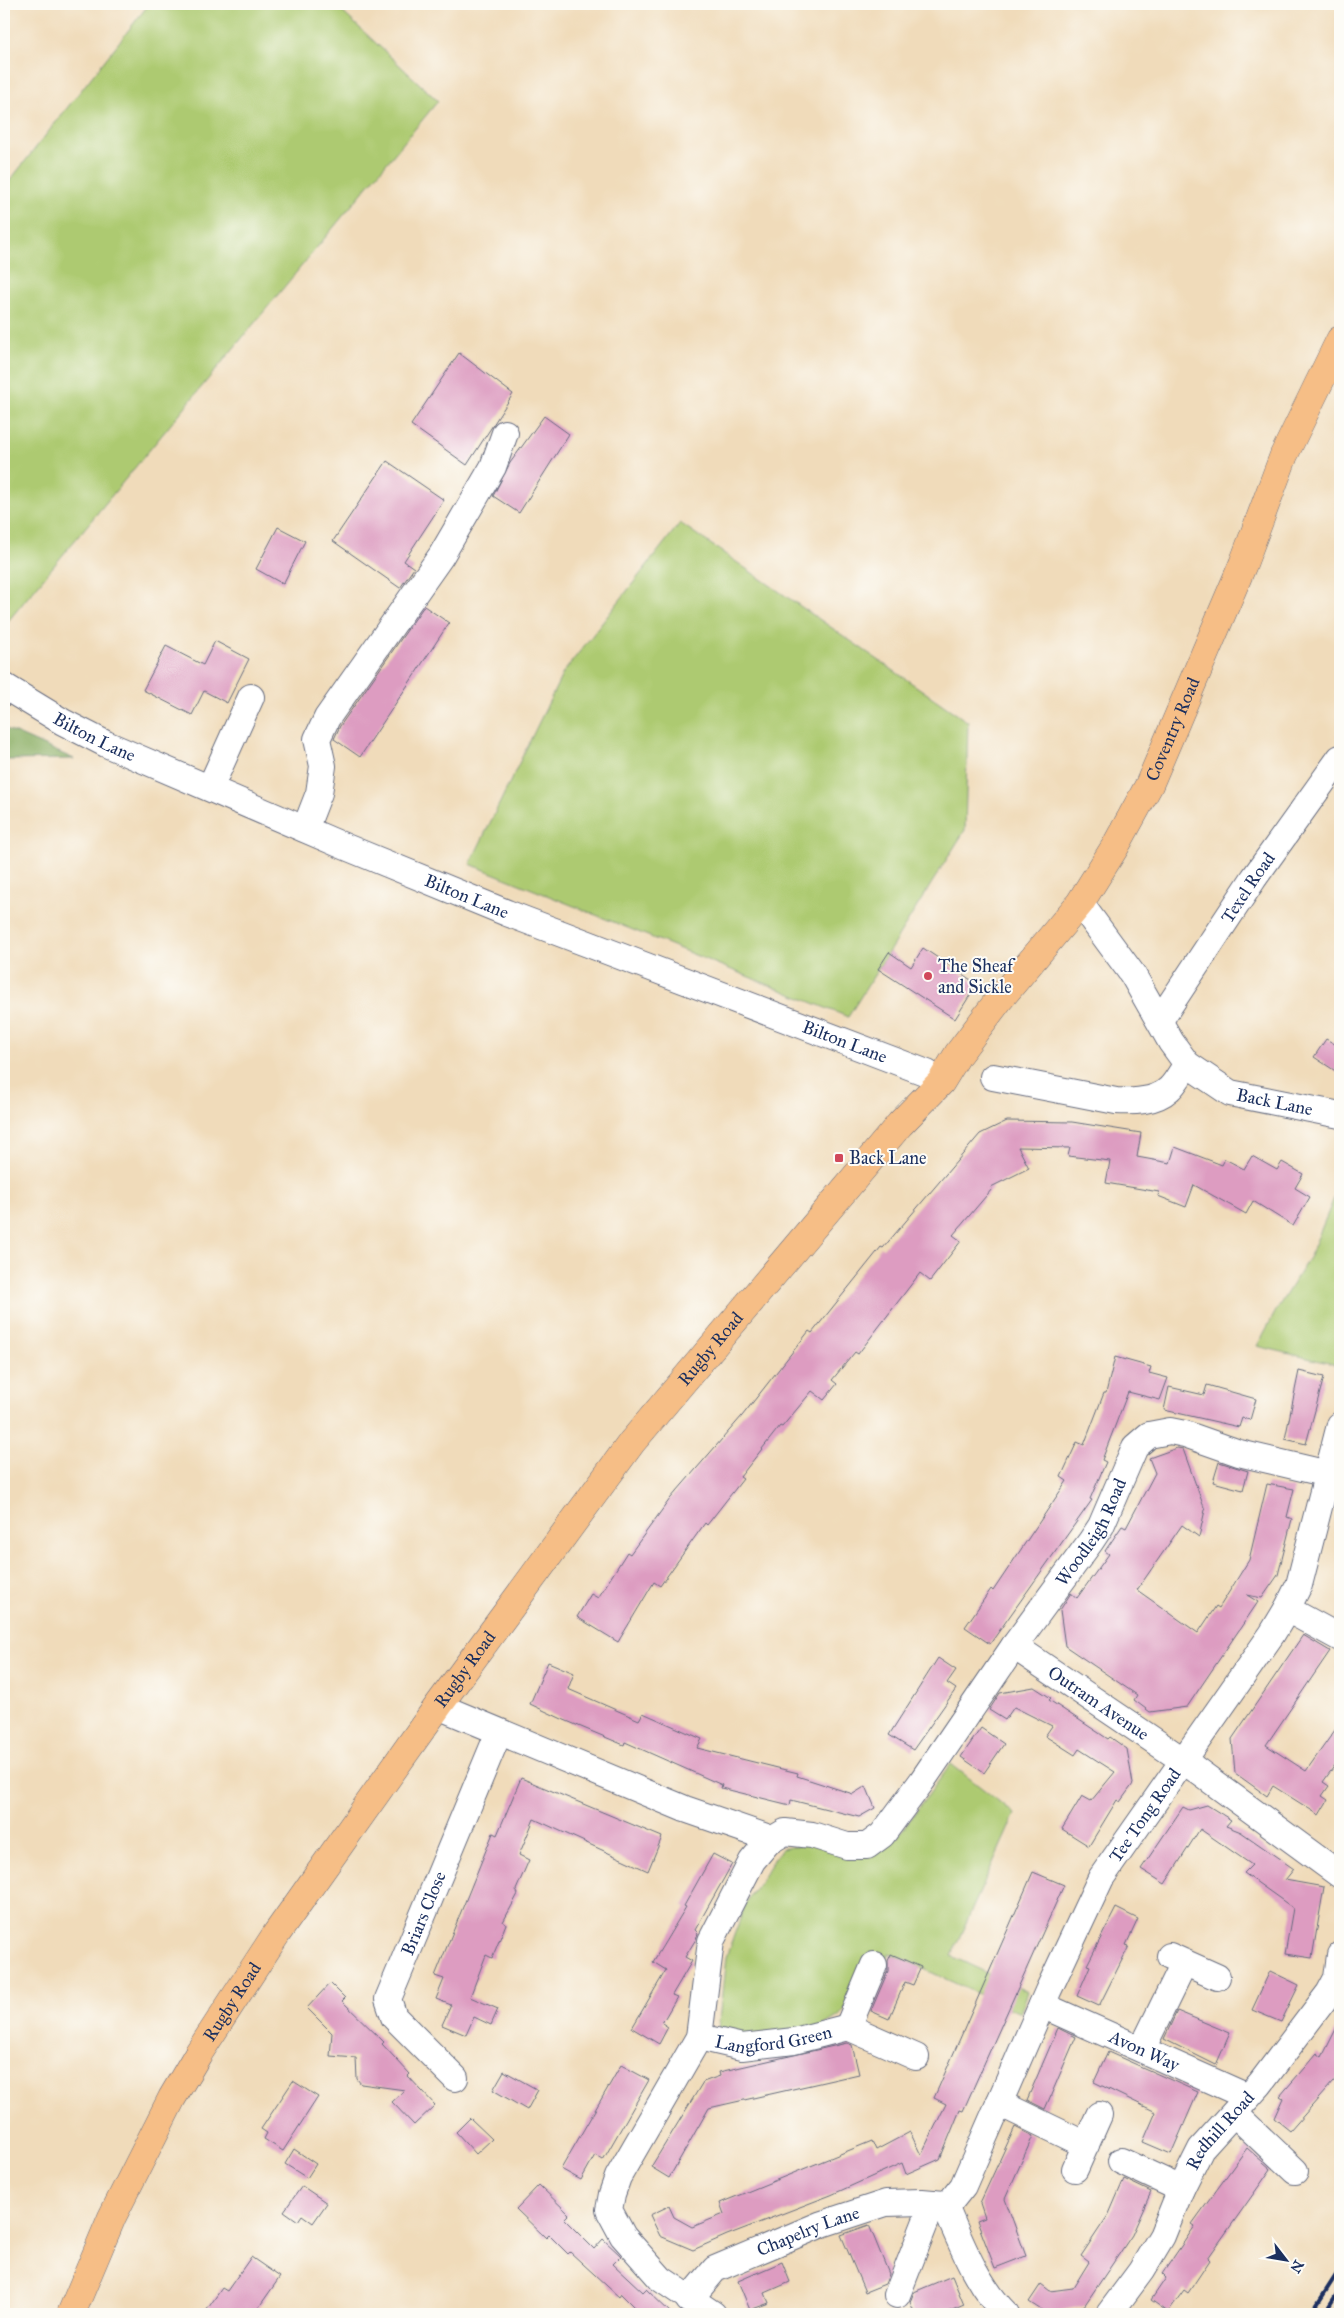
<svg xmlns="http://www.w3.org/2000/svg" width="1344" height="2318" viewBox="0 0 1344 2318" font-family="'IM FELL Great Primer',serif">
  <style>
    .green { fill: #adca71; stroke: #647c68 }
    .forest { fill: #8aae63; stroke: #526e60 }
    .building { fill: #dd9cc1 }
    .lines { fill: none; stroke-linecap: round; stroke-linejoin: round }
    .minor-casing { stroke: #666b7e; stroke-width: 28 }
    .major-casing { stroke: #666b7e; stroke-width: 29 }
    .minor { stroke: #fff; stroke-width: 26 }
    .major { stroke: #f6be86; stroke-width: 28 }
    .rail { stroke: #1b2f5e; stroke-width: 4 }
    .poi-dot { fill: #d1495b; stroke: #fdfcf7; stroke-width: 2 }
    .labels { text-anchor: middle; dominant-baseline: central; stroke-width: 4; stroke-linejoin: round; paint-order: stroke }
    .street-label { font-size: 18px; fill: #1b2f5e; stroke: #fdfcf7 }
    .poi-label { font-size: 18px; fill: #1b2f5e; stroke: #fdfcf7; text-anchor: start }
  </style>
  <rect width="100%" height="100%" fill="#fdfcf7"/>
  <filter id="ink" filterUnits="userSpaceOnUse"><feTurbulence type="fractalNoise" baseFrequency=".02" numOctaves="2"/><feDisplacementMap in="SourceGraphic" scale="10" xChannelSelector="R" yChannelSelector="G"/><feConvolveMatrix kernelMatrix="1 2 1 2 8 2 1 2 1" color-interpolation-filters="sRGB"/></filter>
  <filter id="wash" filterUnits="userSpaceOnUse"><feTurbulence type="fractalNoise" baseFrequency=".0096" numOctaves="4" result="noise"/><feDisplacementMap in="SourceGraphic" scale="20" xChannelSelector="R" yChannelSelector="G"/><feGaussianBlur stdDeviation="1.12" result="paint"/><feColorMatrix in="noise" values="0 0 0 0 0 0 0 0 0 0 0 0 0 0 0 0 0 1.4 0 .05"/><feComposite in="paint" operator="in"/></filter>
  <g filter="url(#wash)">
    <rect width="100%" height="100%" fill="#f0dbba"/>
    <!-- green -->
    <g class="green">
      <polygon points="149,4 334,4 438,101 4,626 4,188"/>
      <polygon points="680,523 968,722 965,830 848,1017 470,864 563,673"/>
      <polygon points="1340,1184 1340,1359 1337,1365 1257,1346 1277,1309 1310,1256"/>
      <polygon points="951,1764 1015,1814 951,1956 1028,1992 1020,2013 889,1953 884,1962 839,2016 818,2029 747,2039 718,2030 726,1957 746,1903 781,1849 806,1844 880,1852 898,1836"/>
    </g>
    <!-- forest -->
    <polygon class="forest" points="4,728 74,759 4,760"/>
    <g id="blocks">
      <!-- building -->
      <g class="building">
        <polygon points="459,353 513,394 467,465 411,425"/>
        <polygon points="544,416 569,434 519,513 493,496 510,463"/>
        <polygon points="387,461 444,500 404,561 414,568 400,588 333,541"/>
        <polygon points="278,527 305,541 283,584 256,569"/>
        <polygon points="424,606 449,623 360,757 334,739 340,726"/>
        <polygon points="215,641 249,659 227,703 204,691 192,715 143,690 166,646 203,665"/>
        <polygon points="923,948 977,984 955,1019 878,969 889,952 911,967"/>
        <polygon points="1326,1039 1340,1047 1340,1074 1314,1057"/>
        <polygon points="1007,1121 1072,1122 1141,1133 1137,1157 1170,1163 1175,1147 1222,1165 1225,1159 1244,1169 1252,1156 1277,1170 1282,1162 1303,1174 1295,1188 1310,1197 1293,1226 1253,1201 1246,1214 1194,1185 1186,1207 1158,1196 1159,1192 1106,1183 1110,1161 1068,1156 1070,1148 1018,1147 1029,1168 991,1187 992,1189 953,1235 961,1241 930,1281 920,1273 858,1354 855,1352 832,1380 837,1384 824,1400 812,1391 782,1427 780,1426 740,1477 743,1479 707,1525 705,1523 660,1586 654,1582 618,1642 577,1617 591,1594 598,1598 627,1552 630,1554 670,1499 742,1416 809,1331 812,1333 881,1247 883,1248 980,1134"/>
        <polygon points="1115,1357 1151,1367 1149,1373 1168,1378 1160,1400 1128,1392 1102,1460 1106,1462 1090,1499 1092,1500 990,1644 965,1627 991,1589 993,1591 1067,1481 1061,1477 1077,1442 1084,1445 1104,1393 1106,1393"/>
        <polygon points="1299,1371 1324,1377 1306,1444 1285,1439"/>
        <polygon points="1207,1385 1256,1399 1250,1420 1242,1418 1239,1427 1164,1410 1169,1387 1204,1395"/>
        <polygon points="1177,1448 1183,1449 1205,1510 1199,1537 1182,1525 1137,1590 1198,1633 1216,1606 1219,1608 1249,1560 1267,1484 1294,1489 1287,1517 1292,1519 1278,1575 1262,1598 1247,1595 1258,1602 1187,1707 1150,1712 1134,1700 1137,1695 1065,1646 1060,1610 1071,1593 1077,1598 1109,1554 1105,1551 1122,1526 1126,1528 1155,1473 1149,1458"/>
        <polygon points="1219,1462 1248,1471 1243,1490 1213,1482"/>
        <polygon points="1303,1635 1330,1651 1266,1745 1306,1771 1340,1723 1340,1758 1323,1782 1329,1786 1322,1796 1328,1800 1319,1815 1273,1786 1267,1796 1235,1773 1232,1739"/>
        <polygon points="938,1658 956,1670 947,1683 956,1689 913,1750 889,1735"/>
        <polygon points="548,1662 574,1673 568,1689 639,1720 643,1713 702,1739 697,1748 798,1773 797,1776 853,1794 866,1786 875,1808 859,1817 791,1800 790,1805 721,1788 722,1785 625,1742 624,1745 562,1719 530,1704"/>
        <polygon points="1034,1687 1051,1698 1049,1700 1108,1739 1110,1737 1127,1749 1133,1784 1120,1802 1117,1800 1089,1846 1062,1829 1082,1796 1091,1801 1115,1772 1079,1749 1075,1755 1045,1736 1052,1726 1014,1707 1005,1720 989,1710 1000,1693"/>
        <polygon points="981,1728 1004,1744 984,1773 961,1757"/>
        <polygon points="521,1778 662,1837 648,1871 534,1819 519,1855 529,1860 516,1890 518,1894 503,1922 506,1924 492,1958 486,1955 470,1997 498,2009 491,2025 474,2017 466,2035 442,2025 451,2005 436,1999 444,1979 435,1976 493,1833 497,1835"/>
        <polygon points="1207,1805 1231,1820 1226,1826 1241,1832 1294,1869 1285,1880 1324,1887 1312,1958 1285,1954 1293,1908 1244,1873 1252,1865 1200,1829 1165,1884 1141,1869 1183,1807 1189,1810"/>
        <polygon points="713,1854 732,1864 695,1930 698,1933 696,1939 685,1957 692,1961 672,1995 677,1997 662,2023 668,2027 659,2044 632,2028 666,1970 653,1962 686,1907 684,1906"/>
        <polygon points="1033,1872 1064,1885 963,2111 960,2110 940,2159 906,2174 902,2163 831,2195 727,2235 693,2250 660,2236 650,2215 669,2206 674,2217 692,2227 724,2214 720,2203 872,2141 876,2150 910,2132 921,2155 946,2104 934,2098"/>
        <polygon points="1116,1908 1138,1919 1126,1945 1129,1946 1099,2006 1077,1996 1090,1966 1087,1965"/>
        <polygon points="891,1954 921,1967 913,1985 905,1982 889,2019 871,2011 888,1971 888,1961"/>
        <polygon points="1270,1971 1299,1985 1281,2022 1252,2010"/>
        <polygon points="330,1983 345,1998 342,2001 384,2042 382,2044 410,2074 408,2076 435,2105 414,2125 392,2102 405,2090 361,2084 357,2079 356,2058 330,2056 332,2033 307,2008"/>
        <polygon points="1177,2011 1230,2033 1216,2065 1164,2039"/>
        <polygon points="1340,2021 1340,2074 1290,2131 1274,2118 1283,2098 1280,2096 1317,2053 1322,2057"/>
        <polygon points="1058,2028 1076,2037 1045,2109 1027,2100"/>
        <polygon points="847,2043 852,2045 859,2074 709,2108 669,2178 651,2167 703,2082 720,2076 719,2072"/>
        <polygon points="1108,2052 1198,2092 1171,2154 1143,2142 1156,2112 1094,2082"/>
        <polygon points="621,2065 649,2080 603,2160 595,2155 581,2180 561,2169"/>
        <polygon points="504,2071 538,2090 527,2110 493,2090"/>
        <polygon points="293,2081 318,2097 283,2151 264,2139 267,2133 261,2129"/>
        <polygon points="470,2118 492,2139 476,2154 456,2132"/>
        <polygon points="1015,2127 1033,2136 1005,2199 1026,2256 995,2268 977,2221 985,2218 980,2203"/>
        <polygon points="1247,2148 1271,2169 1208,2258 1210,2260 1188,2293 1184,2290 1168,2312 1151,2300 1166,2278 1162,2274 1195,2226 1192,2224"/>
        <polygon points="294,2149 316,2164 307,2178 285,2164"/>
        <polygon points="1124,2179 1151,2192 1132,2235 1084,2306 1046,2313 1029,2302 1041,2284 1050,2291 1073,2288 1089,2262 1081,2256 1109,2214"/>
        <polygon points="539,2185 569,2214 564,2219 594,2249 603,2239 621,2256 613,2264 643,2292 646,2289 672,2314 641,2314 621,2294 619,2297 570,2252 568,2254 549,2235 546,2238 516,2209"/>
        <polygon points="302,2186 327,2203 313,2223 302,2215 298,2221 284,2211"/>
        <polygon points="869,2225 889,2274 885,2284 865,2292 841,2235"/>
        <polygon points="251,2257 280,2277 254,2314 204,2314 222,2288 227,2291"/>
        <polygon points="782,2262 790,2282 765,2293 769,2303 750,2310 738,2281"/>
        <polygon points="952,2276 964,2305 943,2314 915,2314 910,2302 914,2292"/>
      </g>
    </g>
  </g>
  <g filter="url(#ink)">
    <use href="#blocks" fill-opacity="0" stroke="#666b7e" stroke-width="1"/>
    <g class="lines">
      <!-- minor casing -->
      <g class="minor-casing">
        <g id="minor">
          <path id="s1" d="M4 686 63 722 106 744 346 847 507 913 927 1073 941 1082"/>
          <polyline points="210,788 251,697"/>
          <polyline points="305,829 319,793 323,766 317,739 327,718 441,556 493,467 505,433"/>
          <path id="s2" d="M1080 903 1133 975 1171 1042 1187 1064 1230 1093 1340 1115"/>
          <path id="s3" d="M1160 1020 1254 878 1340 758"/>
          <path d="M993 1077 1116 1101C1133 1102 1155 1102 1169 1089 1176 1083 1181 1072 1187 1064"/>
          <polyline points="1287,1609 1340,1638"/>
          <path id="s4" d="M1014 1646 1184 1761 1340 1875"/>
          <polyline points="438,1706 685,1809 772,1839"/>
          <polyline points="1170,1956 1217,1977"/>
          <path id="s5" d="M1042 2005 1248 2097"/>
          <polyline points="848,2027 874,1965"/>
          <path id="s6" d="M699 2037 742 2047 794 2041 848 2027 916 2057"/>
          <polyline points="1142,2049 1184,1963"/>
          <path id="s7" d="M455 2078 394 2017 388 1999 499 1732"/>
          <polyline points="999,2103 1086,2145"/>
          <polyline points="1235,2114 1295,2171"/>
          <polyline points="1121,2161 1181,2189"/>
          <polyline points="1075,2169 1099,2115"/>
          <path id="s8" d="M944 2204 951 2201 963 2186 1048 1991 1101 1878 1272 1634 1287 1609 1299 1585 1340 1425"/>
          <path d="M944 2204C961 2243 976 2284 1006 2314"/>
          <polyline points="897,2295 933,2203"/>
          <path id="s9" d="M689 2300 715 2269 822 2224 886 2203 922 2202 944 2204"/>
          <path id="s10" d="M713 2314 661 2279 623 2236 609 2210 612 2194 618 2177 699 2037 711 1941 752 1861 768 1842 785 1832 812 1835 847 1846H867L882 1835 922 1781 1014 1646 1091 1541 1101 1526 1135 1447 1149 1435 1170 1431 1185 1434 1239 1453 1328 1474"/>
          <path id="s11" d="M1109 2314 1141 2271 1162 2236 1181 2189 1201 2149 1260 2084 1329 1993 1337 1978 1340 1955"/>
        </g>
      </g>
      <!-- major casing -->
      <g class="major-casing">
        <g id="major">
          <path id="s12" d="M71 2314 112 2217 172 2098 198 2054 277 1933 438 1706 632 1442 900 1124 941 1082 958 1054 998 1001 1080 903 1115 847 1149 785 1243 564 1284 455 1340 340"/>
        </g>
      </g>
      <!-- minor -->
      <use href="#minor" class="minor"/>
      <!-- major -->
      <use href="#major" class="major"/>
      <!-- rail -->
      <g class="rail">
        <polyline points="1311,2314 1340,2269"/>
        <polyline points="1324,2314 1340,2289"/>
      </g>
    </g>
  </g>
  <!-- markers -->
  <g class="poi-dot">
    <circle cx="928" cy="976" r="5"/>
    <rect x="834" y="1153" width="10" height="10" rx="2.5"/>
  </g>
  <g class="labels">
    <!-- street labels -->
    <g class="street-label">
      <text stroke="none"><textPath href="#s12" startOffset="1939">Coventry Road</textPath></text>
      <text stroke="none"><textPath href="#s1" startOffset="104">Bilton Lane</textPath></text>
      <text stroke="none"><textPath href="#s3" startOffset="159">Texel Road</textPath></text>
      <text stroke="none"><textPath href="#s1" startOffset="509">Bilton Lane</textPath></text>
      <text stroke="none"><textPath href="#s1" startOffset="914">Bilton Lane</textPath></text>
      <text stroke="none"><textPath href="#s2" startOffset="291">Back Lane</textPath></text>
      <text stroke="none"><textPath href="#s12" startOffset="1162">Rugby Road</textPath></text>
      <text stroke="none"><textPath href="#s10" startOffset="1048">Woodleigh Road</textPath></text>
      <text stroke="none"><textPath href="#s12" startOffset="758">Rugby Road</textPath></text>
      <text stroke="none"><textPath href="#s4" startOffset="102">Outram Avenue</textPath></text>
      <text stroke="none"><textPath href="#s8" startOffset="441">Tee Tong Road</textPath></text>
      <text stroke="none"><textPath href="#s7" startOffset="198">Briars Close</textPath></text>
      <text stroke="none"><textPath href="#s12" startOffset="352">Rugby Road</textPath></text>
      <text stroke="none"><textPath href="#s6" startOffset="76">Langford Green</textPath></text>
      <text stroke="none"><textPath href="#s5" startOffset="112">Avon Way</textPath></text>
      <text stroke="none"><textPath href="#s11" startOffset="216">Redhill Road</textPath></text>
      <text stroke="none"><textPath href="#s9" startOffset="141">Chapelry Lane</textPath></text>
    </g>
    <!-- poi labels -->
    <g class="poi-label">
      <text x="938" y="966">The Sheaf<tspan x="938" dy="21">and Sickle</tspan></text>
      <text x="849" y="1158">Back Lane</text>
    </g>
  </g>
  <!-- margin -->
  <rect width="1344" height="2318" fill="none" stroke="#fdfcf7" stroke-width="20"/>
  <!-- north arrow -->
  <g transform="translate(1286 2260) rotate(121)" stroke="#fdfcf7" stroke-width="4" paint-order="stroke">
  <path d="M0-4L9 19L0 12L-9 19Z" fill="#1b2f5e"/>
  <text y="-8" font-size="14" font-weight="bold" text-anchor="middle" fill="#1b2f5e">N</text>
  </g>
</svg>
